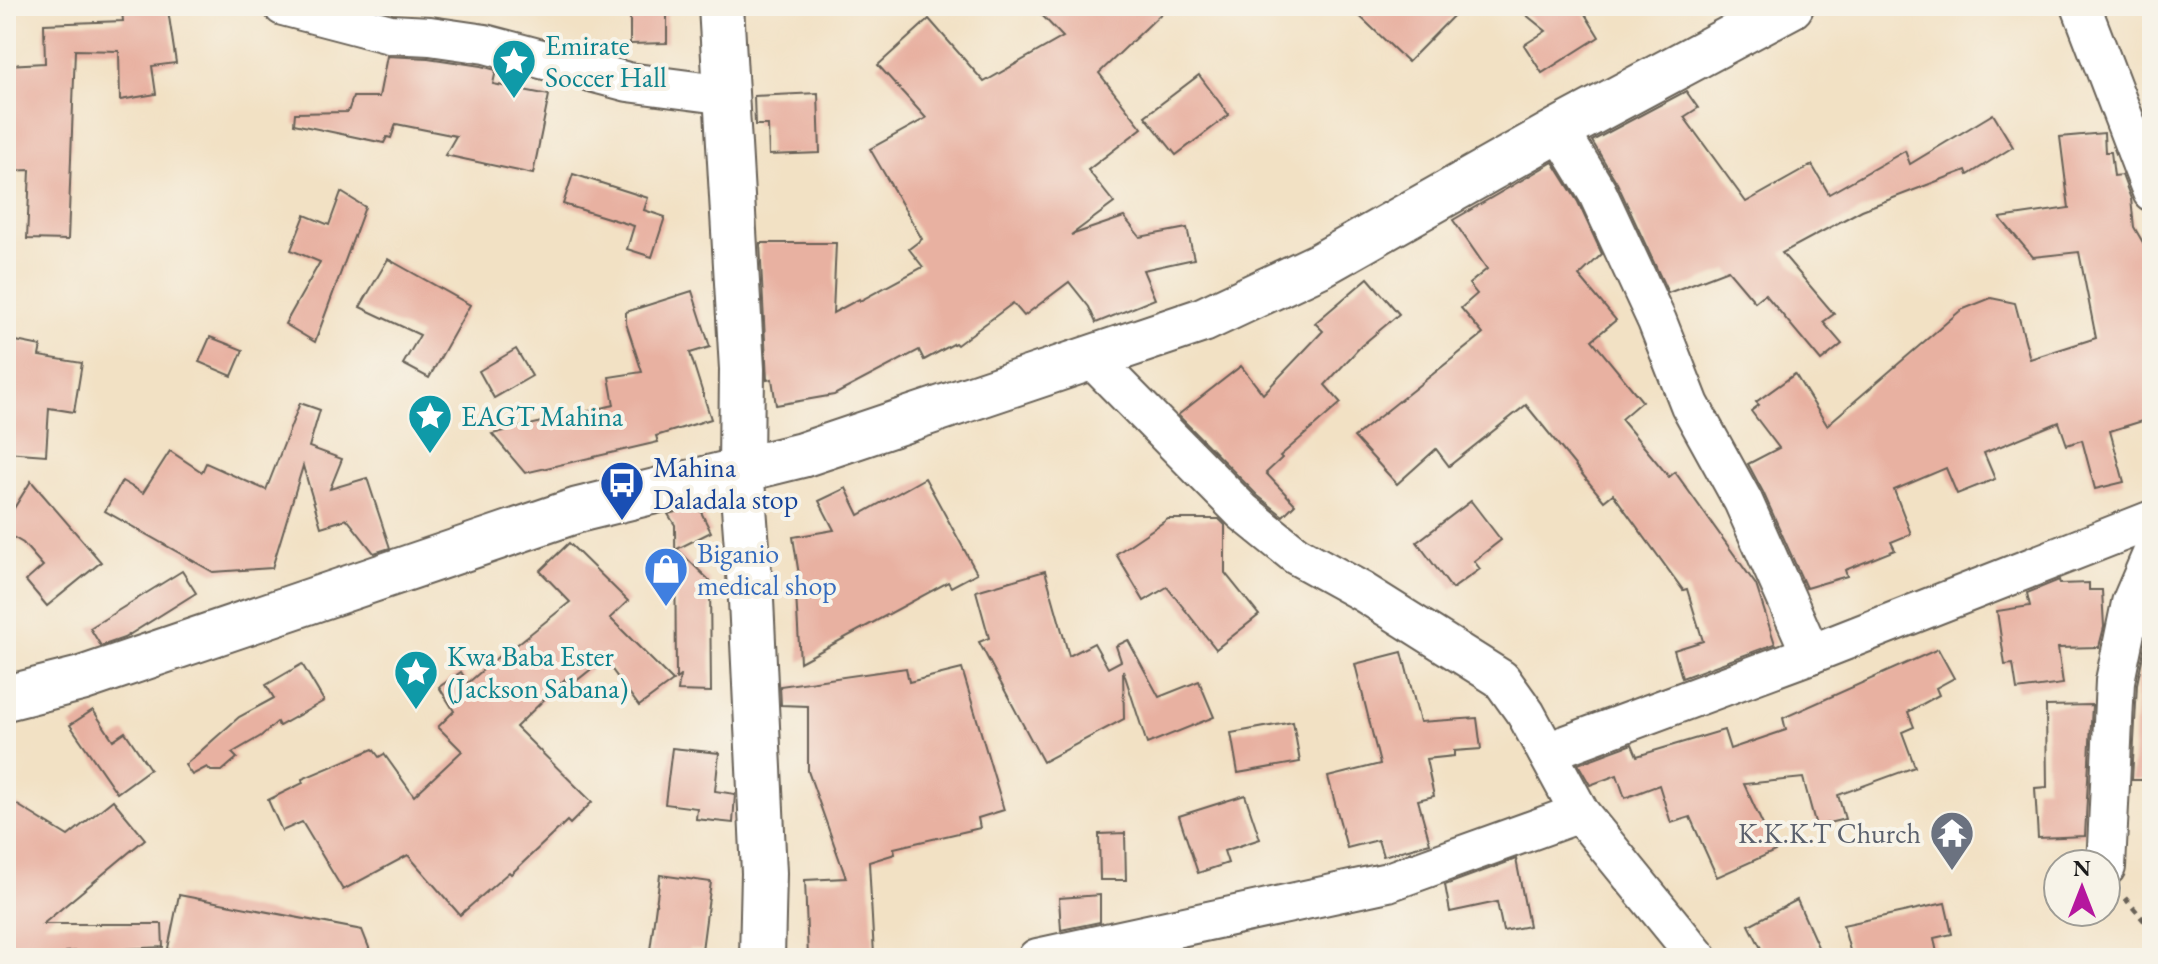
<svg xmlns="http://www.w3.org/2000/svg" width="2158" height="964" viewBox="0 0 2158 964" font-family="'EB Garamond',serif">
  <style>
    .building { fill: #e8b1a1 }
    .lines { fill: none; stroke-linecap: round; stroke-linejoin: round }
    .street-casing { stroke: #676157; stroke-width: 42 }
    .secondary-casing { stroke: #676157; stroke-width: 48 }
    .path { stroke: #676157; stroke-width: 5; stroke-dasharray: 6 6; stroke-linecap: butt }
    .street { stroke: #fff; stroke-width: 38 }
    .secondary { stroke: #fff; stroke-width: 44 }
    .labels { text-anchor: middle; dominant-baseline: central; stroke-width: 8; stroke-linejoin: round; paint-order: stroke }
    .culture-label { font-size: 28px; fill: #0d838f; stroke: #f7f3e8; text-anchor: start }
    .transit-label { font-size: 28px; fill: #164399; stroke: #f7f3e8; text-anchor: start }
    .shop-label { font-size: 28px; fill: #366cbe; stroke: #f7f3e8; text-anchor: start }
    .worship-label { font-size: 28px; fill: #5b616d; stroke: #f7f3e8; text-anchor: end }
  </style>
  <rect width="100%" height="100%" fill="#f7f3e8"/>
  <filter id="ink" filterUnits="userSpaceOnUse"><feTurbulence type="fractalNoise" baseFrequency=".0125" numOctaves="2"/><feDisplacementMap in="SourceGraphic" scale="16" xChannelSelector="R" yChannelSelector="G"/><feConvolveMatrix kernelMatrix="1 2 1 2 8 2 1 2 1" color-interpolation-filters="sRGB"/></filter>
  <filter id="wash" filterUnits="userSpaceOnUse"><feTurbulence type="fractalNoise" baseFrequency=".006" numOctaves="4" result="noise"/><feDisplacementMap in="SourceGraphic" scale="32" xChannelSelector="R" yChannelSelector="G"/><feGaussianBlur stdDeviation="1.8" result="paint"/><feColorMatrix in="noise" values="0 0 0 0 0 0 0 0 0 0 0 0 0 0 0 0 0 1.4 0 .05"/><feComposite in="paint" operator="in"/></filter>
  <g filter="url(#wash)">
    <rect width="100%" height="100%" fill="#f2e1c4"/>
    <g id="blocks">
      <!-- building -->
      <g class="building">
        <polygon points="630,6 667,6 667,43 630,44"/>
        <polygon points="1033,6 1169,6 1099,73 1142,128 1088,170 1114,203 1071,235 1124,217 1140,237 1187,228 1194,259 1143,270 1155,299 1096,323 1089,307 1069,282 1024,316 1013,303 957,345 955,343 924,360 919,350 834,395 776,405 772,379 767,380 760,243 836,243 833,313 859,299 860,301 923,267 909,249 922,239 870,149 926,118 878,65 929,19 984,82 1063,37"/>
        <polygon points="1349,6 1463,6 1408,62"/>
        <polygon points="1515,6 1580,6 1599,37 1542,73 1524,45 1546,31"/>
        <polygon points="168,10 176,63 152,66 156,94 120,100 119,51 75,50 68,240 27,239 30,170 6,171 6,105 8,105 6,65 45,63 44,24 123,21 122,11"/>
        <polygon points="387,56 428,58 481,66 496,70 493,84 549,95 533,174 445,155 456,136 396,124 391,138 387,137 384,143 294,124 295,113 348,112 353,97 379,97"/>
        <polygon points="1199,75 1229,115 1176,155 1145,116"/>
        <polygon points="1686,91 1698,108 1684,117 1746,202 1812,165 1829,194 1905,151 1910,164 1993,114 2013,147 1968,175 1966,170 1862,210 1782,253 1834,314 1823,322 1842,344 1821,361 1765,294 1755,302 1728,270 1668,293 1617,183 1592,141"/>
        <polygon points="818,93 820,153 769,155 768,125 755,125 754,96"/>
        <polygon points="2104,133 2105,152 2111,152 2114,176 2122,175 2131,199 2134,227 2152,258 2152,418 2110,431 2124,482 2095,489 2082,440 2067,445 2059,422 1984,453 1995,479 1957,494 1946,468 1894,490 1911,534 1891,542 1895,550 1845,570 1847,576 1806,588 1763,492 1748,464 1779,448 1751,411 1759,405 1756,402 1795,374 1827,425 1961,310 1991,298 2015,303 2030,359 2096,338 2079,252 2033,257 2000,218 2069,208 2060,137"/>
        <polygon points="1553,162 1578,202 1602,254 1579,276 1616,320 1592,340 1642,401 1621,419 1669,477 1675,472 1756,585 1775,644 1682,678 1674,650 1703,641 1687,589 1683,590 1613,494 1604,501 1526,405 1449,466 1436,449 1397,484 1354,437 1483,334 1461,308 1477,294 1469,284 1487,269 1453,220"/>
        <polygon points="573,174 648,198 644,210 665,217 652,257 627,249 634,226 563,204"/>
        <polygon points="341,192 365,207 315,342 285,324 320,262 291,250 305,215 329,225"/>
        <polygon points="388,259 470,305 429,378 403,364 420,335 360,307"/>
        <polygon points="1368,278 1399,314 1361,346 1325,385 1341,403 1280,456 1282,458 1266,473 1295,504 1283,516 1258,496 1178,415 1241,366 1263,394 1323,331 1315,323"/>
        <polygon points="692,291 710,347 690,353 711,419 656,436 658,442 525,473 492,434 614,405 609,377 642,372 626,323 626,312"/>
        <polygon points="210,337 243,350 232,376 199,362"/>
        <polygon points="6,339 41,346 39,356 82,363 74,412 49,408 46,455 6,452"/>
        <polygon points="516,349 532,376 494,398 479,371"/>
        <polygon points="300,403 320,410 309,447 342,459 330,489 367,478 390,548 374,553 347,519 321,527 303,466 272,568 213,572 105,511 122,481 143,493 170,451 202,472 206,463 266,490"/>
        <polygon points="925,478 977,573 951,587 948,582 800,662 796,594 802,594 793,537 834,530 819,501 846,488 859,515"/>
        <polygon points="31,481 101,562 47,606 26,581 43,566 23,543 6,533 6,521"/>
        <polygon points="1471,501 1501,540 1474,561 1480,569 1452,589 1417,542"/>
        <polygon points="698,506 711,532 677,549 710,581 711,692 678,691 680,676 676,679 675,525 668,514"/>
        <polygon points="1168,519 1219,519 1225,525 1225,573 1259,615 1216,649 1167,587 1144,601 1116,554"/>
        <polygon points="569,543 628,601 610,618 673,681 639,706 604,659 570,686 565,679 516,727 592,802 570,824 567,821 511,874 509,872 460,915 408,855 343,890 302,822 282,831 268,800 303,783 302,779 373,749 379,757 384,754 414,796 462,751 438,727 454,711 439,687 461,672 468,683 507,649 509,651 570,602 540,571"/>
        <polygon points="182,571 196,593 124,638 101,646 90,628"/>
        <polygon points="1045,571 1069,656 1094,643 1108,668 1121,661 1116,646 1128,640 1159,697 1199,681 1214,717 1147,744 1123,670 1124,719 1043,762 979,642 989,638 976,591"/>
        <polygon points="2059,580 2060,584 2089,583 2089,590 2102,590 2104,627 2099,647 2058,648 2063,684 2017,690 2013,664 2005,665 1997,611 2030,606 2027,593"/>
        <polygon points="2147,635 2152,635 2152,780 2132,780 2137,684"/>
        <polygon points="1938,649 1954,678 1936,688 1939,695 1908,712 1914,727 1902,732 1915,767 1838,795 1845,819 1816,826 1803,778 1744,784 1775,851 1717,877 1690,817 1671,823 1659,785 1625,798 1617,775 1590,785 1578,764 1632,744 1637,756 1724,730 1730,749 1786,730 1783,718"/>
        <polygon points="1402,652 1420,722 1477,718 1481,749 1454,751 1454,756 1426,759 1434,796 1418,800 1430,843 1383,856 1378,840 1347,848 1328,777 1380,764 1355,664"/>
        <polygon points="302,664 324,701 279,726 277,722 261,736 232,753 237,758 222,771 211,771 207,767 192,775 185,765 239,717 274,698 266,685"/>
        <polygon points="906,668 909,682 962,669 1004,810 978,818 980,828 894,848 895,854 869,862 874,955 808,958 805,880 846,878 808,771 808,706 781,705 780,686"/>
        <polygon points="2092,705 2085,836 2038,838 2035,788 2047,787 2046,706"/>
        <polygon points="93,710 113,740 125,732 150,769 117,793 70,725"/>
        <polygon points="1293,722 1300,762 1238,773 1231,733"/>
        <polygon points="672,748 719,753 715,791 735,794 733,823 696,819 697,808 665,804"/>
        <polygon points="1245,795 1260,839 1224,851 1228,863 1198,873 1179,816"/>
        <polygon points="113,800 145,839 43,924 162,924 163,947 66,952 65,958 6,958 6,820 16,804 68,836"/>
        <polygon points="1125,833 1126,880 1100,880 1099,834"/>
        <polygon points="1516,859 1529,926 1503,931 1497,902 1450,912 1445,885"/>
        <polygon points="660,875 711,882 702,950 689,948 688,958 649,958"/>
        <polygon points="179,895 362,930 373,958 166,958"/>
        <polygon points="1100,895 1100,922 1061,930 1059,898"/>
        <polygon points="1797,900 1823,958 1766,958 1749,925"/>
        <polygon points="1945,903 1952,934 1934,938 1938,958 1852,958 1843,925"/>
      </g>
    </g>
  </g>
  <g filter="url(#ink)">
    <use href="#blocks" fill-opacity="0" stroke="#676157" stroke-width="2"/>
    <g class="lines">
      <!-- street casing -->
      <g class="street-casing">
        <g id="street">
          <polyline points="283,6 390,34 430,36 485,44 628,82 727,95"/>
          <polyline points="2081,6 2152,192"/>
          <polyline points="1559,130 1597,192 1657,321 1690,405 1743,501 1811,654"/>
          <polyline points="1091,358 1243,512 1296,555 1363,592 1501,679 1526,714 1580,813 1698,958"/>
          <polyline points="1547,752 1811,654 2152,520"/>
          <polyline points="2106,867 2115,681 2131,603 2152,554"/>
          <polyline points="1037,958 1388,882 1580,813"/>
        </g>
      </g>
      <!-- secondary casing -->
      <g class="secondary-casing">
        <g id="secondary">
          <polyline points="721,6 742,369 741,468 751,600 764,873 762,958"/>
          <polyline points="6,698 81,679 578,510 802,455 1203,320 1320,265 1559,130 1791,6"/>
        </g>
      </g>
      <!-- path -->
      <polyline class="path" points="2125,898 2147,924 2152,927"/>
      <!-- street -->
      <use href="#street" class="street"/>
      <!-- secondary -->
      <use href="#secondary" class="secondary"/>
    </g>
  </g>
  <!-- icons -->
  <defs>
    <g id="sight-pin" transform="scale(2.3)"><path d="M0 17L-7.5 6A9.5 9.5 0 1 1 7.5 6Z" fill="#0f9aa8" stroke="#f7f3e8"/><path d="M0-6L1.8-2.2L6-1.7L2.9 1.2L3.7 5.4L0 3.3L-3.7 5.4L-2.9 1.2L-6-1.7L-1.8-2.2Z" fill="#fff"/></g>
    <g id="bus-pin" transform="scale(2.3)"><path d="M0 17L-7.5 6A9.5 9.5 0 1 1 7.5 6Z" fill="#1a4fb4" stroke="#f7f3e8"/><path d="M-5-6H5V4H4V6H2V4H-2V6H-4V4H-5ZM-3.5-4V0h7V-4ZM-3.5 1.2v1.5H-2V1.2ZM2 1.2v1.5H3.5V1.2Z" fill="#fff"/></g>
    <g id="shop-pin" transform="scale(2.3)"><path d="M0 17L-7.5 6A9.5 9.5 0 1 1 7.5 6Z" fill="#3f7fe0" stroke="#f7f3e8"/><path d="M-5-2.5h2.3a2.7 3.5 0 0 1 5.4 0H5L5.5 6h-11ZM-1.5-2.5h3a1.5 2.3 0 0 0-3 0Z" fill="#fff"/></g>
    <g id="temple-pin" transform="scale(2.3)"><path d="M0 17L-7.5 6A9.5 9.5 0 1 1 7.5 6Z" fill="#6b7280" stroke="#f7f3e8"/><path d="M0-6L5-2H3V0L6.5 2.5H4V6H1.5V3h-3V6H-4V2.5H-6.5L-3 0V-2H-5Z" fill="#fff"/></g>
  </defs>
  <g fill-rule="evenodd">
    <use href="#sight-pin" x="514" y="61"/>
    <use href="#sight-pin" x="430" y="416"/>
    <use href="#bus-pin" x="622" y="483"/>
    <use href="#shop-pin" x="666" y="569"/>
    <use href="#sight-pin" x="416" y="672"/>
    <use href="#temple-pin" x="1952" y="833"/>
  </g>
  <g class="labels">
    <!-- culture labels -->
    <g class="culture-label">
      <text x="545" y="45">Emirate<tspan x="545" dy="32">Soccer Hall</tspan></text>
      <text x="461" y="416">EAGT Mahina</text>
      <text x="447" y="656">Kwa Baba Ester<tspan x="447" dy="32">(Jackson Sabana)</tspan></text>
    </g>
    <!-- transit labels -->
    <g class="transit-label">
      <text x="653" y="467">Mahina<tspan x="653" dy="32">Daladala stop</tspan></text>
    </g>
    <!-- shop labels -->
    <g class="shop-label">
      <text x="697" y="553">Biganio<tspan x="697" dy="32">medical shop</tspan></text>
    </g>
    <!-- worship labels -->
    <g class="worship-label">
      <text x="1921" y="833">K.K.K.T Church</text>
    </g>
  </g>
  <!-- margin -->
  <rect width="2158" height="964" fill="none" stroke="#f7f3e8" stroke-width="32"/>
  <!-- north arrow -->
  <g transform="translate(2082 888)"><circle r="38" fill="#f7f3e8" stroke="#9f9d96" stroke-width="2"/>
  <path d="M0-6L14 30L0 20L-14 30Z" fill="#b5179e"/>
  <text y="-12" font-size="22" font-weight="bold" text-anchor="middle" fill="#1c1c1c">N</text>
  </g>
</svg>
